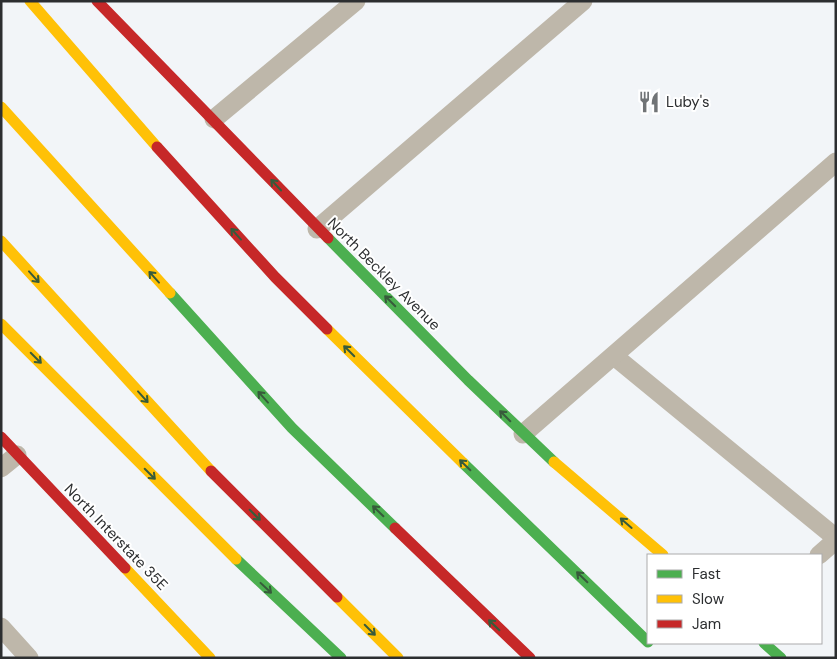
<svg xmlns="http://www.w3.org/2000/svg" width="837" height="659" viewBox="0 0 837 659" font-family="'DM Sans',sans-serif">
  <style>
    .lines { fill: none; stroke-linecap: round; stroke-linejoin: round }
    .lane { stroke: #beb7aa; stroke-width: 19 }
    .fast { stroke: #4caf50; stroke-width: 11 }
    .slow { stroke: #ffc107; stroke-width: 11 }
    .jam { stroke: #c62828; stroke-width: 11 }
    .oneway { stroke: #375b3b }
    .labels { text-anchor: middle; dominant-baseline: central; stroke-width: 4; stroke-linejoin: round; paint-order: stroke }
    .poi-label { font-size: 15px; fill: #2c2e30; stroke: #fff; text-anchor: start }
    .street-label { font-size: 15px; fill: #2c2e30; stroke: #fff }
  </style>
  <rect width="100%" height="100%" fill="#f2f5f8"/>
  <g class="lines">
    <!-- lane -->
    <g class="lane">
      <polyline points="214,119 356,1"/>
      <polyline points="317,229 583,1"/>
      <polyline points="614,356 836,538"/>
      <polyline points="523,434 836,162"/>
      <polyline points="1,468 17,455"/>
      <polyline points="819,555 836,540"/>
      <polyline points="1,627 29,658"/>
    </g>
    <!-- fast -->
    <g class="fast">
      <polyline points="328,238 468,380 554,462"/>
      <polyline points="170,293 292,428 395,528"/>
      <polyline points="463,463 648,642"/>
      <polyline points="236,559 341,658"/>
      <polyline points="764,643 781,658"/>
    </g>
    <!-- slow -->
    <g class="slow">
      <polyline points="30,1 157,147"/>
      <polyline points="1,107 170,293"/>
      <polyline points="1,241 211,471"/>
      <polyline points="1,324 236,559"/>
      <polyline points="327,329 463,463"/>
      <polyline points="554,462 663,555"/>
      <polyline points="125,568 210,658"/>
      <polyline points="337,597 398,658"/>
    </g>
    <!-- jam -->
    <g class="jam">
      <polyline points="97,1 328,238"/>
      <polyline points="157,147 275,277 327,329"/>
      <polyline points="1,437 125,568"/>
      <polyline points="211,471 337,597"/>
      <polyline points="395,528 530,658"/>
    </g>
  </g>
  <!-- one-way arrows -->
  <defs><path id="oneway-shaft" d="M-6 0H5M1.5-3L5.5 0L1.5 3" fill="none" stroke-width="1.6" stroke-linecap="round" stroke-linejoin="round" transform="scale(1.25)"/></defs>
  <g class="oneway">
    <use href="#oneway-shaft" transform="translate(276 185) rotate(-133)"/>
    <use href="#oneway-shaft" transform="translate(236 234) rotate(-132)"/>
    <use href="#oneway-shaft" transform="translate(34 277) rotate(48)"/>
    <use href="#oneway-shaft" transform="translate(154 277) rotate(-132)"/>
    <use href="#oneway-shaft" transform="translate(390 301) rotate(-135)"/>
    <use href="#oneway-shaft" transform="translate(349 351) rotate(-135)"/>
    <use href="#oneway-shaft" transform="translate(36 358) rotate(45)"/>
    <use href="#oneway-shaft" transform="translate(143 397) rotate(48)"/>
    <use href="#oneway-shaft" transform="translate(263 397) rotate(-132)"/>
    <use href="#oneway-shaft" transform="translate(505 416) rotate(-135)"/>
    <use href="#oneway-shaft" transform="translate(465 465) rotate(-136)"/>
    <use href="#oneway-shaft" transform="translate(150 474) rotate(45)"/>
    <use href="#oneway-shaft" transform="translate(378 511) rotate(-136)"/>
    <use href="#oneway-shaft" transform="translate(255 515) rotate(45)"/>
    <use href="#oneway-shaft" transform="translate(626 523) rotate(-139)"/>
    <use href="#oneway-shaft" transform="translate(582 577) rotate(-136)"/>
    <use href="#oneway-shaft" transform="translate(266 588) rotate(43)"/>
    <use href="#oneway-shaft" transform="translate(494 625) rotate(-136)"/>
    <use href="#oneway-shaft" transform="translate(370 630) rotate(45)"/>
  </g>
  <!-- icons -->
  <defs>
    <g id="restaurant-bare" transform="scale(1.725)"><path d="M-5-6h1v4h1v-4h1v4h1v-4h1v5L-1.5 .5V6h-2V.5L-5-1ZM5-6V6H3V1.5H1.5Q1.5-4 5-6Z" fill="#717476" stroke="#fff" stroke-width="2.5" paint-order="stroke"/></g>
  </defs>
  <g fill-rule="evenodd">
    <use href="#restaurant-bare" x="649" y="102"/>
  </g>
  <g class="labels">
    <!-- poi labels -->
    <g class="poi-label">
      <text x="666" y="102">Luby's</text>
    </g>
    <!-- street labels -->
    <g class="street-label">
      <text transform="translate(384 274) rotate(45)">North Beckley Avenue</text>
      <text transform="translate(116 537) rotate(46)">North Interstate 35E</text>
    </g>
  </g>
  <!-- border -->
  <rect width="837" height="659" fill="none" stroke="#2c2e30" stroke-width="5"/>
  <!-- legend -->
  <rect x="647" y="554" width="175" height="90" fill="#ffffff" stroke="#ababac"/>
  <rect x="657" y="570" width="25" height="8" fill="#4caf50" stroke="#ababac"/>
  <text x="692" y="579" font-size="15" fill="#2c2e30">Fast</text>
  <rect x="657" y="595" width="25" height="8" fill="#ffc107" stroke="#ababac"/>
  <text x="692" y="604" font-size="15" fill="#2c2e30">Slow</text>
  <rect x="657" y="620" width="25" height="8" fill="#c62828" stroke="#ababac"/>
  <text x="692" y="629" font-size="15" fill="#2c2e30">Jam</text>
</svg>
